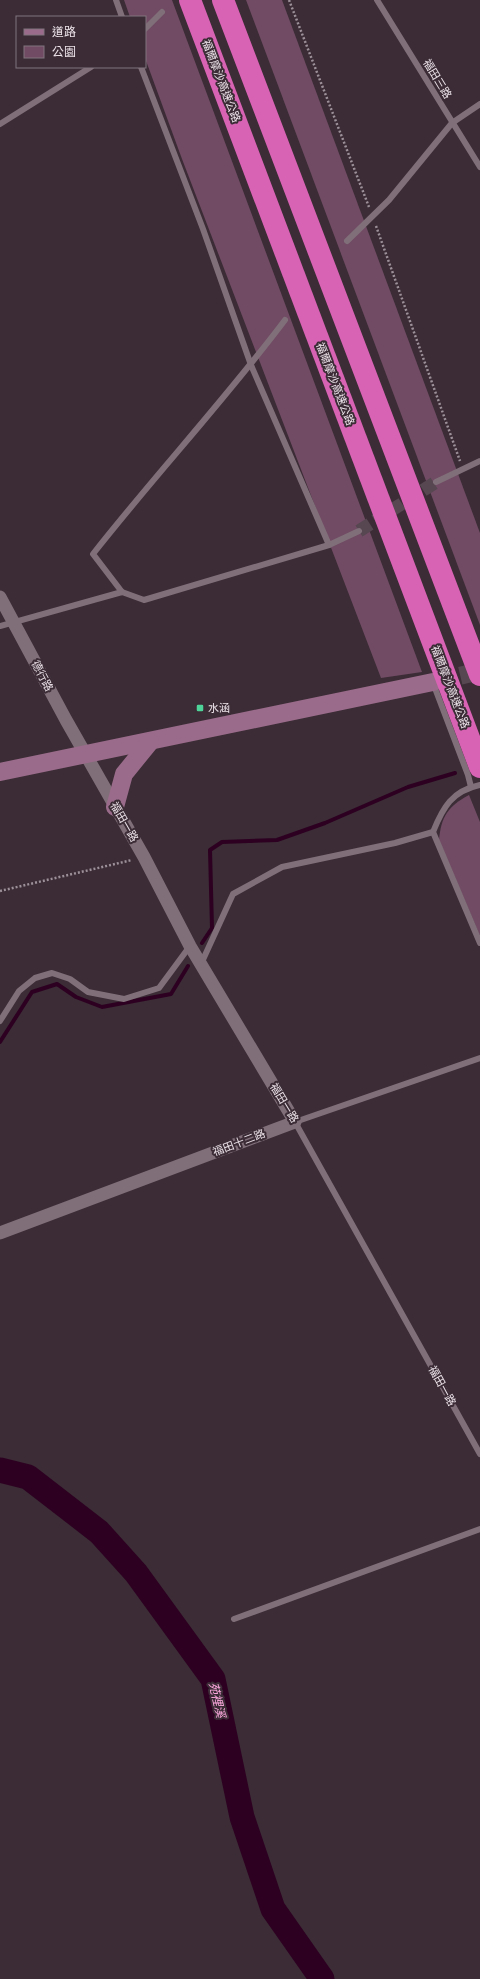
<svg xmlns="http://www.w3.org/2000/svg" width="480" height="1979" viewBox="0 0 480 1979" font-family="'Varela Round','Noto Sans TC',sans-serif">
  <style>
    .green { fill: #704b63 }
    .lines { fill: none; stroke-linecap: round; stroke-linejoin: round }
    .stream { stroke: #2d0021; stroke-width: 4 }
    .river { stroke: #2d0021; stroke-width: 25 }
    .street-tunnel { stroke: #564751; stroke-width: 13; stroke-dasharray: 13 6; stroke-linecap: butt }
    .secondary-tunnel { stroke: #564751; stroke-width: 18; stroke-dasharray: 18 9; stroke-linecap: butt }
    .path { stroke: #9d9098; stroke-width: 2.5; stroke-dasharray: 2 2; stroke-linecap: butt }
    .lane { stroke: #806f79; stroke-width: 6 }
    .street { stroke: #806f79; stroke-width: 13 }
    .secondary { stroke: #9a6b8a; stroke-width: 18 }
    .highway { stroke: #d862b3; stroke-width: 22 }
    .poi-dot { fill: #4ed399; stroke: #3b2c36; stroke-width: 1.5 }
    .labels { text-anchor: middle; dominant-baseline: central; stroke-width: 4; stroke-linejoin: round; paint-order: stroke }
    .street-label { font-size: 11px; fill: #ede3e9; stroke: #3b2c36 }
    .poi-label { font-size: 11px; fill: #ede3e9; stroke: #3b2c36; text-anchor: start }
    .water-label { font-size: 12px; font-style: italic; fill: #fca7dd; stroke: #3b2c36 }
  </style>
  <rect width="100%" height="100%" fill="#3b2c36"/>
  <!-- green -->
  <g class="green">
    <polygon points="124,0 172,0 422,672 381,678 182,159 145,58 145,17 130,17"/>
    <polygon points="246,0 282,0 480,533 480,625"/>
    <path d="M469 795 480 822V936L439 840C441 817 448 806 469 795Z"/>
  </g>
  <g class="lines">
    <!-- stream -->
    <g class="stream">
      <polyline points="202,943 212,928 210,850 222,842 277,840 325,823 408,787 455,773"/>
      <polyline points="0,1042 32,992 57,984 76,997 102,1007 171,994 188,966"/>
    </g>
    <!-- river -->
    <polyline class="river" points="0,1470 28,1477 99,1532 136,1573 213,1679 242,1817 273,1909 322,1979"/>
    <!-- street-tunnel -->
    <polyline class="street-tunnel" points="359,531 436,482"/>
    <!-- secondary-tunnel -->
    <polyline class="secondary-tunnel" points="434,682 480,671"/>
    <!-- path -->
    <g class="path">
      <polyline points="289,0 369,207"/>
      <polyline points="376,226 460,461"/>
      <polyline points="0,891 132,860"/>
    </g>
    <!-- lane -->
    <g class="lane">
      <polyline points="116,0 122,17"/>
      <polyline points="377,0 480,167"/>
      <polyline points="145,29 162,12"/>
      <polyline points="141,67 203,229 251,365 329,545"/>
      <polyline points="0,124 91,67"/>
      <polyline points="347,241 389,200 452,123 480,104"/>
      <polyline points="436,482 480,461"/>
      <path d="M122 592 93 554C155 475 224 401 285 320"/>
      <polyline points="0,626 122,592 144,600 329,545 359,531"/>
      <polyline points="433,683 468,775 471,787"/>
      <path d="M433 832C443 807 452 791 480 785"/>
      <polyline points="201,964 233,894 282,867 395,843 433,832 480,943"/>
      <polyline points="0,1021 19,991 35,978 52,973 70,979 88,992 124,999 159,988 190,946"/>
      <polyline points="480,1058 295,1122 480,1454"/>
      <polyline points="234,1619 480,1529"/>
    </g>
    <!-- street -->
    <polyline class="street" points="0,597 66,720 144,857 190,946 295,1122 0,1233"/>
    <!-- secondary -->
    <g class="secondary">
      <polyline points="0,772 433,682"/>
      <polyline points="115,807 124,774 150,742"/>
    </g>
    <!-- highway -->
    <g class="highway">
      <polyline points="190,0 480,767"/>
      <polyline points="223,0 480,675"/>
    </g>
  </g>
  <!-- markers -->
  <rect class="poi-dot" x="196" y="704" width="8" height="8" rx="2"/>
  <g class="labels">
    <!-- street labels -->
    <g class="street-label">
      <text transform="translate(437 79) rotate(59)">福田三路</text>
      <text transform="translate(221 81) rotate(69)">福爾摩沙高速公路</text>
      <text transform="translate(335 384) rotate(69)">福爾摩沙高速公路</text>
      <text transform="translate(42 676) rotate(62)">德行路</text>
      <text transform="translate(450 687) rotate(69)">福爾摩沙高速公路</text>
      <text transform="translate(124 822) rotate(60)">福田一路</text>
      <text transform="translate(284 1103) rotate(59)">福田一路</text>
      <text transform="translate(239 1143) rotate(-21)">福田十二路</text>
      <text transform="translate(442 1386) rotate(61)">福田一路</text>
    </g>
    <!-- poi labels -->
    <g class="poi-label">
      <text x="208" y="708">水涵</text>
    </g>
    <!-- water labels -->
    <g class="water-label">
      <text transform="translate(217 1700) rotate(77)">苑裡溪</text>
    </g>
  </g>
  <!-- legend -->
  <rect x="16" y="16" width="130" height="52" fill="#3b2c36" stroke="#82757e"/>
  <rect x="24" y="29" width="20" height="6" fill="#9a6b8a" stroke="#82757e"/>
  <text x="52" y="36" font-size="12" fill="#ede3e9">道路</text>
  <rect x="24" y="46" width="20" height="12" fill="#704b63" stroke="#82757e"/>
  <text x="52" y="56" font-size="12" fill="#ede3e9">公園</text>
</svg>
